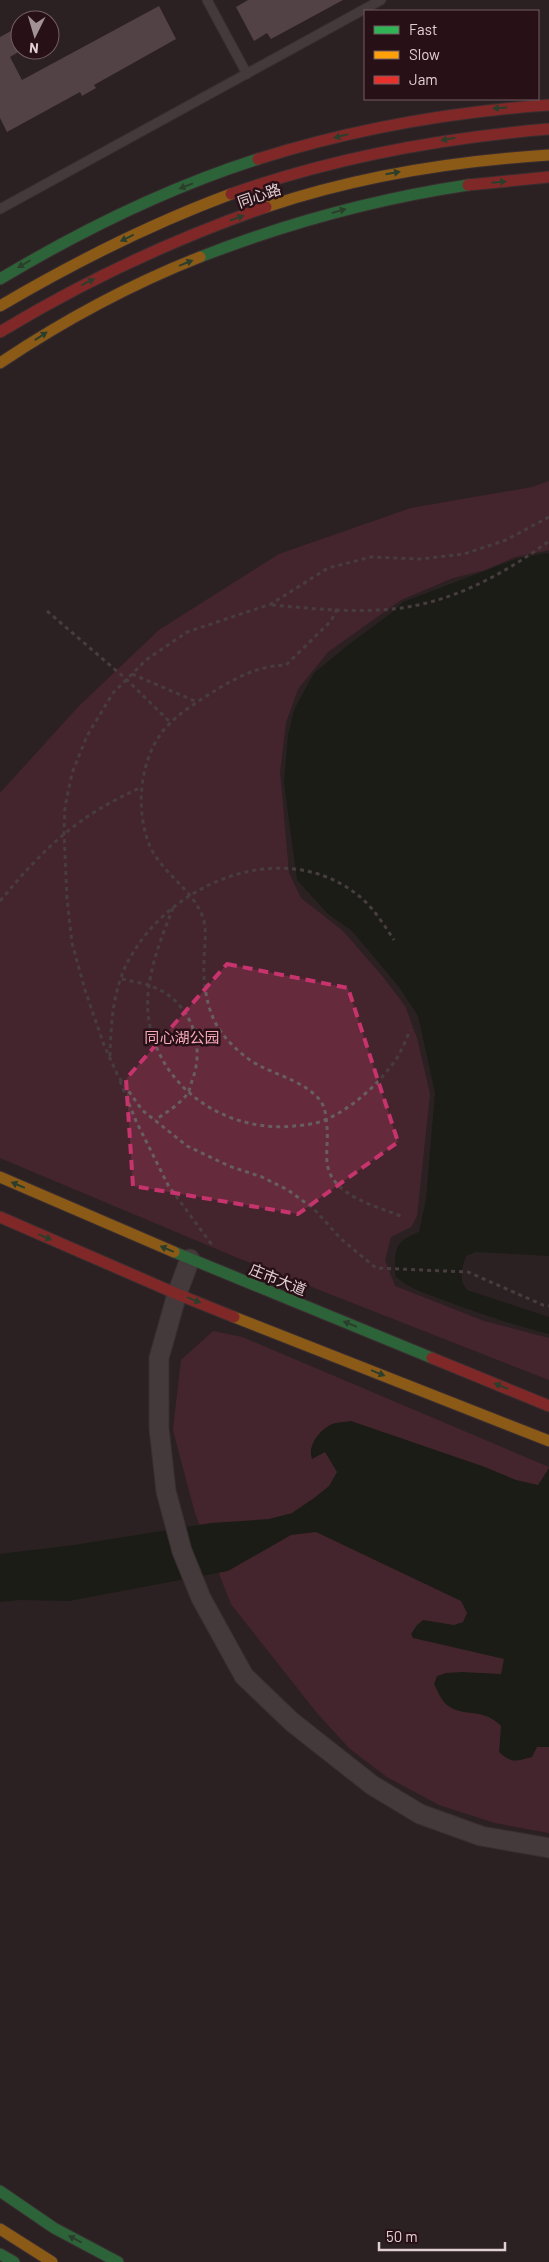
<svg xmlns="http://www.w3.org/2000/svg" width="549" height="2262" viewBox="0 0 549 2262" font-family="Barlow,'Noto Sans SC',sans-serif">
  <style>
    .green { fill: #652a3b }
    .water { fill: #051706 }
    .building { fill: #82696f }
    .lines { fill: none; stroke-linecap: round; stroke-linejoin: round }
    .lane-casing { stroke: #493d40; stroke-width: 11 }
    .street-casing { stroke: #493d40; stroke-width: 21 }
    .fast-casing { stroke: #493d40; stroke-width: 13 }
    .slow-casing { stroke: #493d40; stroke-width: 13 }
    .jam-casing { stroke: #493d40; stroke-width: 13 }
    .path { stroke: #685e61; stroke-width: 3; stroke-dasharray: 4 4; stroke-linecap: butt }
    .lane { stroke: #62575a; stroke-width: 9 }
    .street { stroke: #62575a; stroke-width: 19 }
    .fast { stroke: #30b455; stroke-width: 11 }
    .slow { stroke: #ff9f0a; stroke-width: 11 }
    .jam { stroke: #e5322d; stroke-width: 11 }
    .oneway { fill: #2c6236 }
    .marked { fill: none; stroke: #c7346d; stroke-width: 4; stroke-dasharray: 10 6; stroke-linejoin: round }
    .labels { text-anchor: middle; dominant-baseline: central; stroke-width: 5; stroke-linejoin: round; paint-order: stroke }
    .street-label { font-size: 15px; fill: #e1d0d3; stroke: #281017 }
    .park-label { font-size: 15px; fill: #f8a9bc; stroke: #281017 }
  </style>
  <rect width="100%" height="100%" fill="#2c2023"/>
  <!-- green -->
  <g class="green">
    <polygon points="549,481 549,550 515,557 485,570 453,578 401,600 328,652 298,689 286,722 280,772 289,873 301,898 343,931 383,977 405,1006 417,1038 430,1094 417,1216 411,1227 391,1237 385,1260 395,1286 484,1321 549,1338 549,1380 238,1258 0,1158 0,793 79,706 159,630 279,554 411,508 532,487"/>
    <polygon points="213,1331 242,1337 549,1467 549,1833 495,1823 439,1805 387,1777 350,1749 317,1713 231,1604 195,1513 173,1430 181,1360"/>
  </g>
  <!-- water -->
  <g class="water">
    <path d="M546 553 549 554V1256L476 1252 466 1256C462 1268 458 1279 467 1290L549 1317V1334C512 1325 478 1313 443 1300 425 1293 409 1289 395 1276 395 1250 393 1242 419 1232L426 1199 435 1093 418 1016 399 987 352 931 328 914 297 880 284 783 288 735 294 710 314 673 348 645 390 614 403 602 516 559Z"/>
    <path d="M351 1421 485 1467 516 1480 538 1485 549 1468V1747H537L532 1757C516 1761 512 1764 499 1752L501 1726C484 1708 466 1717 450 1707 442 1703 438 1692 434 1684L437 1676 446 1673 462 1672 501 1674 504 1659 413 1638 411 1634 417 1625 423 1620 454 1625 463 1622 467 1613 461 1601 316 1532 291 1535 228 1571 69 1601 20 1600 0 1602V1554L74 1545 211 1523 269 1519 292 1513 314 1498 329 1486 337 1472 325 1452 312 1459C307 1446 319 1431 330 1425 335 1422 345 1422 351 1421Z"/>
  </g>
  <!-- building -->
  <g class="building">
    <polygon points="248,0 343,0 271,39 267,33 254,41 236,7"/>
    <polygon points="159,6 176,39 94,85 96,88 82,96 80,92 7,132 0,118 0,37 20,26 20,51 10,57 22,80"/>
  </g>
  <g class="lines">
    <!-- lane casing -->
    <g class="lane-casing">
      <g id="lane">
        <polyline points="207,0 247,74"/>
        <polyline points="0,209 381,0"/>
      </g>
    </g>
    <!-- street casing -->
    <g class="street-casing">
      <polyline id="street" points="190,1259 177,1294 159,1358 159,1428 166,1491 182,1551 201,1598 244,1676 292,1722 372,1785 420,1814 481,1836 549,1848"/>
    </g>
    <!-- fast casing -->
    <g class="fast-casing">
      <g id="fast">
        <path d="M200 257C287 223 375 199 468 185"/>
        <path d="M0 279C82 230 167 188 258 159"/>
        <polyline points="174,1252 432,1358"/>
        <polyline points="0,2191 54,2228 118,2262"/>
        <polyline points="0,2254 14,2262"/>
      </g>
    </g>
    <!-- slow casing -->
    <g class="slow-casing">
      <g id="slow">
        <path d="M266 207C358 176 453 161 549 155"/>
        <path d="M0 306C75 262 150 224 231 194"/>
        <path d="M0 363C63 321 129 285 200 257"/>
        <polyline points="0,1177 174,1252"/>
        <polyline points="234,1317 549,1441"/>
        <polyline points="0,2229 52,2262"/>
      </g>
    </g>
    <!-- jam casing -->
    <g class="jam-casing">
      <g id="jam">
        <path d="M258 159C353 129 449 112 549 105"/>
        <polyline points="468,185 549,177"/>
        <path d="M231 194C335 157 440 138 549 129"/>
        <path d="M0 332C86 280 171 240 266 207"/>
        <polyline points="0,1217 177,1294 234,1317"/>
        <polyline points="432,1358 549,1406"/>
      </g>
    </g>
    <!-- path -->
    <g class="path">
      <polyline points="549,517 506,540 464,554 420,559 371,557 328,568 271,604 187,632 146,660 113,693 87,736 72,773 65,807 64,832 67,899 72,943 85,990 104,1045 118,1076 142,1110 187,1146 229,1166 262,1177 288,1190 314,1209 341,1239 376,1268 468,1272 543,1305 549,1306"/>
      <path d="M272 605C307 608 343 612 378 610 441 608 499 578 549 541"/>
      <path d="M337 609 331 621 286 665C259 666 239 676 216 690 197 702 172 717 160 735 140 764 136 808 148 841 158 872 196 890 204 921 207 935 204 948 204 962 203 987 208 1018 225 1037 234 1048 248 1060 260 1066 280 1076 304 1082 319 1099 326 1107 326 1118 327 1128 328 1139 326 1151 327 1162 330 1196 377 1206 403 1217"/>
      <polyline points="47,611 126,679 171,723"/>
      <polyline points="132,674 197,702"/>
      <path d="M0 901C45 847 77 816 142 787"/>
      <path d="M173 908C160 941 145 978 148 1014 156 1086 224 1133 294 1126 305 1125 317 1124 327 1119 354 1107 378 1084 395 1061 401 1052 406 1040 410 1030"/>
      <path d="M122 979C135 982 150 984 162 991 193 1009 204 1046 193 1078 191 1083 190 1089 188 1093 179 1105 167 1112 155 1120"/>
      <path d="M110 1056C111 1022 113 986 131 956 174 881 285 836 359 896 373 907 384 925 394 940"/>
      <polyline points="120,1081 136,1121 168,1185 212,1245"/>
    </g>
    <!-- lane -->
    <use href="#lane" class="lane"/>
    <!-- street -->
    <use href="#street" class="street"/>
    <!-- fast -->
    <use href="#fast" class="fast"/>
    <!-- slow -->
    <use href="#slow" class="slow"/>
    <!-- jam -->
    <use href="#jam" class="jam"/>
  </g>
  <!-- one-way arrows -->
  <defs><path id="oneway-solid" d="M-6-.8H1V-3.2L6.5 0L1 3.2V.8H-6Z" transform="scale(1.25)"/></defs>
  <g class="oneway">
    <use href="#oneway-solid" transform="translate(500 108) rotate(176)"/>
    <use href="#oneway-solid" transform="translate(341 136) rotate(166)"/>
    <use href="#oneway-solid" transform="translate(448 139) rotate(170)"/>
    <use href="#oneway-solid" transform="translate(393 173) rotate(-10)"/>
    <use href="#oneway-solid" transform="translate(499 182) rotate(-5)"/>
    <use href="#oneway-solid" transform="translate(186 186) rotate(159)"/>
    <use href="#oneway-solid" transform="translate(339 211) rotate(-16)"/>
    <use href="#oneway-solid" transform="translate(237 218) rotate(-19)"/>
    <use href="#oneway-solid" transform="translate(127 238) rotate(154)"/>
    <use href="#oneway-solid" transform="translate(186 263) rotate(-22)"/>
    <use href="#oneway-solid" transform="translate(24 264) rotate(150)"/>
    <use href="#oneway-solid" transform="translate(88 282) rotate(-26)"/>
    <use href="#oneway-solid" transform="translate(41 336) rotate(-33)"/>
    <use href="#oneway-solid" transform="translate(18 1185) rotate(-157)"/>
    <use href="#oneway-solid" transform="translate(45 1237) rotate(23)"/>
    <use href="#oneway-solid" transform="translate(167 1249) rotate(-157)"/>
    <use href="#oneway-solid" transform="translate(194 1300) rotate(22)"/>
    <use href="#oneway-solid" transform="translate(350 1324) rotate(-158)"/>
    <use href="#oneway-solid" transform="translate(378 1373) rotate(22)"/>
    <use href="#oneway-solid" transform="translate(501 1386) rotate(-158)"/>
    <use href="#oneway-solid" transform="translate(75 2239) rotate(-152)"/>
  </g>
  <!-- marked area -->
  <path d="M0 0H549V2262H0ZM227 964 348 988 398 1142 298 1214 133 1186 126 1079Z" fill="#2c2023" fill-opacity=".55" fill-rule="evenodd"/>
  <path class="marked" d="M227 964 348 988 398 1142 298 1214 133 1186 126 1079Z"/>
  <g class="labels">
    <!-- street labels -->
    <g class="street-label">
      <text transform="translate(259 195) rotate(-19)">同心路</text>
      <text transform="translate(278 1279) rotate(22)">庄市大道</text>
    </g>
    <!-- park labels -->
    <g class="park-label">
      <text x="182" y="1037">同心湖公园</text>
    </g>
  </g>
  <!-- legend -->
  <rect x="364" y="10" width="175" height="90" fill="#281017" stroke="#725d62"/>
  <rect x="374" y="26" width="25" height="8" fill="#30b455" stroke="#725d62"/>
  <text x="409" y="35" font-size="15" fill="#e1d0d3">Fast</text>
  <rect x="374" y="51" width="25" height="8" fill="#ff9f0a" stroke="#725d62"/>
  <text x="409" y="60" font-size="15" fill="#e1d0d3">Slow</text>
  <rect x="374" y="76" width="25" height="8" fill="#e5322d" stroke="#725d62"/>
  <text x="409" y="85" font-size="15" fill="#e1d0d3">Jam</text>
  <!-- north arrow -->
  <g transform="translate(35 35) rotate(185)"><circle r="24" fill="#281017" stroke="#725d62"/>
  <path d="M0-4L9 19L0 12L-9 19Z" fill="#a29295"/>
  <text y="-8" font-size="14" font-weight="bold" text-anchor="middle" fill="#e1d0d3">N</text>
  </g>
  <!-- scale -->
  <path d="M379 2242v8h126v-8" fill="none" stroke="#e1d0d3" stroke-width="2.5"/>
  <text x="386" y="2242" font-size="15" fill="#e1d0d3" stroke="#281017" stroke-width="4" paint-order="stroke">50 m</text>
</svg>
